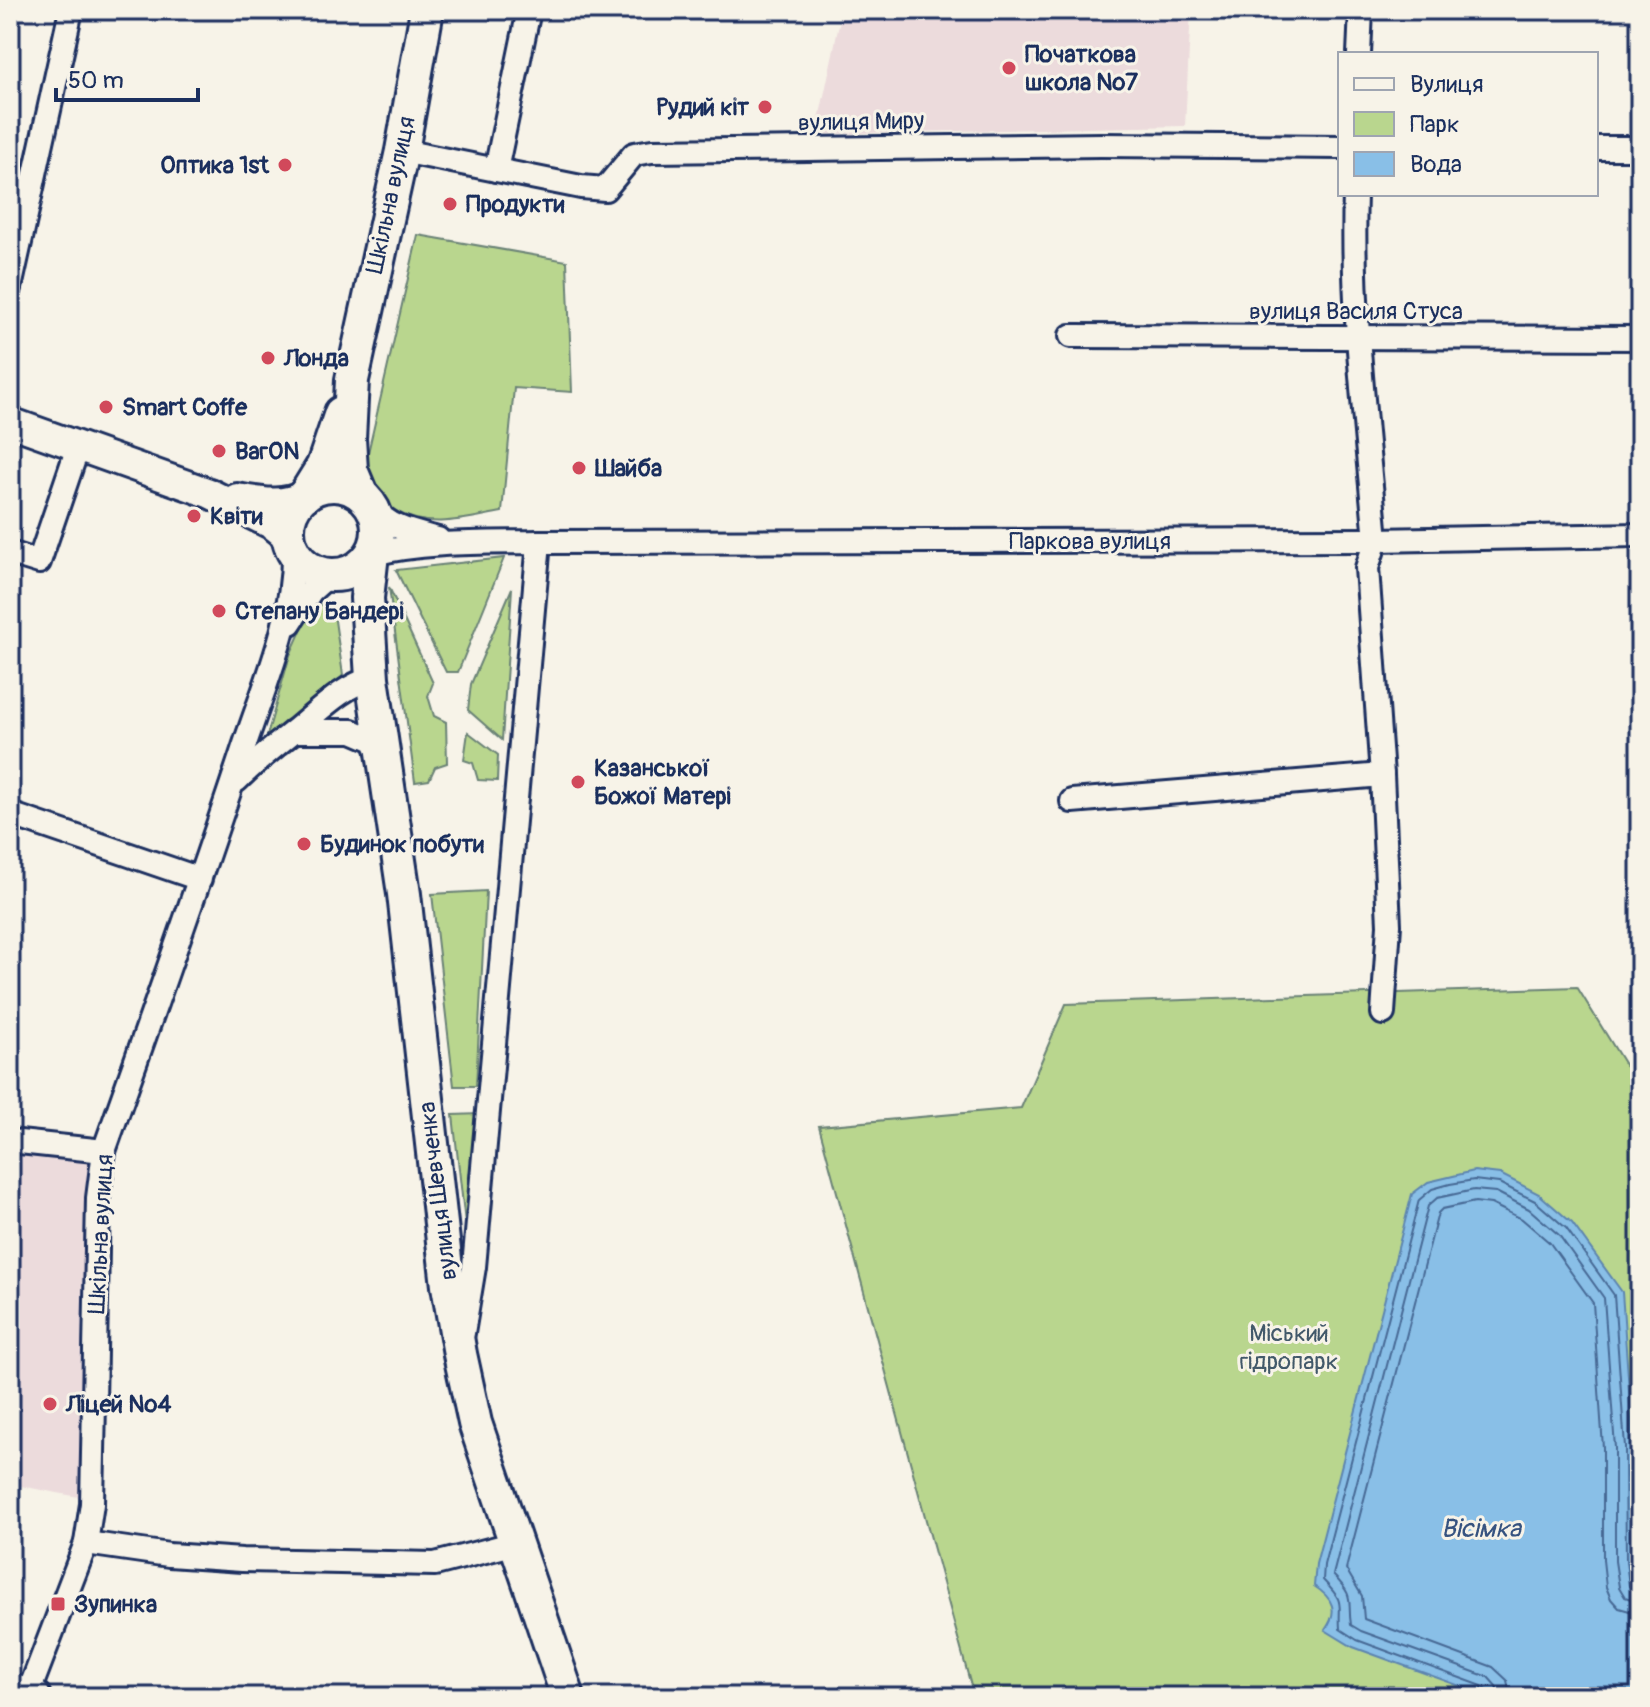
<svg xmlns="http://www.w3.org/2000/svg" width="1650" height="1707" viewBox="0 0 1650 1707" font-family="Pangolin,sans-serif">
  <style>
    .built { fill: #ecdbdc }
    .green { fill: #b9d68e; stroke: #6a8276; stroke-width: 2 }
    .water { fill: #89bfe7; stroke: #5d85b0; stroke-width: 2 }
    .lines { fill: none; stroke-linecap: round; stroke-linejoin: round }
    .shore { stroke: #476995; stroke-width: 2 }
    .minor-casing { stroke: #1b2f5e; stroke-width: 28 }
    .tertiary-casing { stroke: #1b2f5e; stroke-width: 34 }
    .secondary-casing { stroke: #1b2f5e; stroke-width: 38 }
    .minor { stroke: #f7f3e8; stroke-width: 22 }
    .tertiary { stroke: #f7f3e8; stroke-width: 28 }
    .secondary { stroke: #f7f3e8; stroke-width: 32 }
    .poi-dot { fill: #d1495b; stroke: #f7f3e8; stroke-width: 3 }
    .labels { text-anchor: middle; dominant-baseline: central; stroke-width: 6; stroke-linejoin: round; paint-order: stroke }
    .poi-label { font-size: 24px; font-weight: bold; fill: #1b2f5e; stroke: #f7f3e8; text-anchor: start }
    .street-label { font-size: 24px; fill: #1b2f5e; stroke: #f7f3e8 }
    .park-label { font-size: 24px; fill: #42596a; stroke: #f7f3e8 }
    .water-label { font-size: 26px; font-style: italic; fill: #365380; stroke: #f7f3e8 }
  </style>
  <rect width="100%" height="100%" fill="#f7f3e8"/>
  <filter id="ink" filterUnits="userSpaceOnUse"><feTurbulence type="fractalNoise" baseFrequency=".0125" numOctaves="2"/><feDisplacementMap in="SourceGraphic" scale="16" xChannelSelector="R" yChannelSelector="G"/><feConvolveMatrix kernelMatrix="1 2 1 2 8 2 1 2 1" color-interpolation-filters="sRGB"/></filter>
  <g filter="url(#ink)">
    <!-- built -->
    <g class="built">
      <polygon points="842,10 1191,10 1185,126 816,134"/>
      <polygon points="10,1154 96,1155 84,1498 10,1484"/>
    </g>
    <!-- green -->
    <g class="green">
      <path d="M418 235 567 261 572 392 514 388 502 512C468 518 430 530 398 512 383 504 373 480 365 466Z"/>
      <polygon points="504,558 458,672 446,672 396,570"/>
      <polygon points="389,587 433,683 428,696 434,716 446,722 447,763 435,767 429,780 415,782"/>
      <polygon points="512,588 502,740 468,710 471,684"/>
      <polygon points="323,603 333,607 343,675 330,693 266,739 290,655 308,615"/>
      <polygon points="468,732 498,755 497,781 478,780 473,763 464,760"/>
      <polygon points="486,891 476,1086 454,1086 432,894"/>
      <polygon points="1577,987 1640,1089 1640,1697 974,1697 819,1126 1021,1108 1066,1004"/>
      <polygon points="480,1114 469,1259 453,1115"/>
    </g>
    <!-- water -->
    <path class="water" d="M1474 1171 1500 1174 1539 1194 1572 1223 1622 1292 1633 1447V1560L1637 1588 1640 1595V1697H1490L1353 1647 1325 1630C1339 1611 1333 1598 1314 1586L1316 1564 1412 1194 1428 1182Z"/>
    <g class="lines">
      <!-- shore -->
      <g class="shore">
        <path d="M1488 1697 1487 1690 1482 1686 1357 1640 1340 1629C1338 1601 1346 1604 1323 1580L1324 1565 1419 1200 1432 1189 1450 1184 1474 1180 1499 1183 1535 1201 1566 1228 1614 1295 1625 1447 1626 1561 1629 1586 1634 1591 1640 1592"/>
        <path d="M1498 1697 1496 1686 1488 1677 1361 1631 1351 1625C1347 1599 1356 1598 1333 1575L1428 1206 1437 1198 1474 1190 1496 1192 1529 1209 1559 1235 1604 1298 1615 1448V1561L1619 1587 1625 1597 1640 1602"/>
        <polyline points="1510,1697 1507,1680 1493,1667 1364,1619 1362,1596 1346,1569 1438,1213 1442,1209 1475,1202 1491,1204 1522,1219 1550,1243 1593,1303 1603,1448 1603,1560 1606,1587 1611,1599 1619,1608 1640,1614"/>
      </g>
      <!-- minor casing -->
      <g class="minor-casing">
        <g id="minor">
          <polyline points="1359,54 1361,10"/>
          <polyline points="1596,148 1640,148"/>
          <polyline points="402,151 581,187 605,189 634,154 652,151 1101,145 1340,147"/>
          <polyline points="496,170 529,10"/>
          <path d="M1355 194C1351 309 1366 425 1376 540L1367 568 1382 775 1389 925 1383 1013"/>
          <polyline points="10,288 71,10"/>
          <polyline points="1071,336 1640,338"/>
          <path d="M374 509C391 529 413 532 438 539"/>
          <polyline points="539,542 1376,540 1640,535"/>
          <polyline points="10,553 39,562 78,447"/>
          <path d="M372 554C426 541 484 543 539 542L474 1267 463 1333"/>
          <polyline points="290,623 311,591 329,575"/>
          <polyline points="295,731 352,731 373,740 383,758"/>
          <path d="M237 780C257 760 278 744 299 727 322 708 344 686 372 678"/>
          <polyline points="1072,801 1382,775"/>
          <polyline points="10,814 200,879"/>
          <polyline points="10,1141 104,1151"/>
          <polyline points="86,1543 169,1555 242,1560 435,1564 516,1543"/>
          <path d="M27 1697 86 1543 92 1504 98 1198 104 1151C151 1018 199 884 243 750 264 686 295 618 293 550"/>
        </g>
      </g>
      <!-- tertiary casing -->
      <g class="tertiary-casing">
        <g id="tertiary">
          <polyline points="10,422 209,493 273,525 283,533 293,550"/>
          <path d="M237 498C261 502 283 507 305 495"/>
        </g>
      </g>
      <!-- secondary casing -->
      <g class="secondary-casing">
        <g id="secondary">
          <circle cx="333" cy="530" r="45"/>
          <polyline points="361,494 351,470 349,439 352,380 402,151 427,10"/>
          <polyline points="305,495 323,466 341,413"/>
          <polyline points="372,554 367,598 372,678 404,894 448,1286 460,1354 475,1423 568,1697"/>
          <polyline points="10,1690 34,1697"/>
        </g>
      </g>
      <!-- minor -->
      <use href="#minor" class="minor"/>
      <!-- tertiary -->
      <use href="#tertiary" class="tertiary"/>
      <!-- secondary -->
      <use href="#secondary" class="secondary"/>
    </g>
  </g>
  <!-- markers -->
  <g class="poi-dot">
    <circle cx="1009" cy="68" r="8"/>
    <circle cx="765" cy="107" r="8"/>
    <circle cx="285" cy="165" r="8"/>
    <circle cx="450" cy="204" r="8"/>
    <circle cx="268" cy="358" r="8"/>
    <circle cx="106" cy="407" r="8"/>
    <circle cx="219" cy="451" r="8"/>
    <circle cx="579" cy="468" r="8"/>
    <circle cx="194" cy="516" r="8"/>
    <circle cx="219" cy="611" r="8"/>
    <circle cx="578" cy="782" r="8"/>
    <circle cx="304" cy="844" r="8"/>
    <circle cx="50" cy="1404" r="8"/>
    <rect x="50" y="1596" width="16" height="16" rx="4"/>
  </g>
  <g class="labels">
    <!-- poi labels -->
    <g class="poi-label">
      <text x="1025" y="54">Початкова<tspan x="1025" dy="28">школа №7</tspan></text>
      <text x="749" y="107" text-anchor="end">Рудий кіт</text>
      <text x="269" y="165" text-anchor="end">Оптика 1st</text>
      <text x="466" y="204">Продукти</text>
      <text x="284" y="358">Лонда</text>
      <text x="122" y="407">Smart Coffe</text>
      <text x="235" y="451">ВагON</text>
      <text x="595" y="468">Шайба</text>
      <text x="210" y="516">Квiти</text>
      <text x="235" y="611">Степану Бандері</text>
      <text x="594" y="768">Казанської<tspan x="594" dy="28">Божої Матері</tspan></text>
      <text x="320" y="844">Будинок побути</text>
      <text x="66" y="1404">Ліцей №4</text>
      <text x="74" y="1604">Зупинка</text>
    </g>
    <!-- street labels -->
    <g class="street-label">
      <text transform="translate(861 122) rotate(-1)">вулиця Миру</text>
      <text transform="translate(391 195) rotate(-78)">Шкільна вулиця</text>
      <text x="1356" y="311">вулиця Василя Стуса</text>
      <text x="1090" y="541">Паркова вулиця</text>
      <text transform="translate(438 1191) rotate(-97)">вулиця Шевченка</text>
      <text transform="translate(101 1234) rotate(-87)">Шкільна вулиця</text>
    </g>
    <!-- park labels -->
    <g class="park-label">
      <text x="1289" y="1333">Міський<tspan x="1289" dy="28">гідропарк</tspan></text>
    </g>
    <!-- water labels -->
    <g class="water-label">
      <text x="1481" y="1529">Вісімка</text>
    </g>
  </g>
  <!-- margin -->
  <rect width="1650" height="1707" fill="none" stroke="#f7f3e8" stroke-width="40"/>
  <rect x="20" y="20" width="1610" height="1667" fill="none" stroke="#1b2f5e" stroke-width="3" filter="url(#ink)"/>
  <!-- legend -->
  <rect x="1338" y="52" width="260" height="144" fill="#f7f3e8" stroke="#9fa5b1" stroke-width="2"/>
  <rect x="1354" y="78" width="40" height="12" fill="#f7f3e8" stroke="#9fa5b1" stroke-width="2"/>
  <text x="1410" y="92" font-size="24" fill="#1b2f5e">Вулиця</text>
  <rect x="1354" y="112" width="40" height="24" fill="#b9d68e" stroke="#9fa5b1" stroke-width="2"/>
  <text x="1410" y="132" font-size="24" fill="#1b2f5e">Парк</text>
  <rect x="1354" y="152" width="40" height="24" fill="#89bfe7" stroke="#9fa5b1" stroke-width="2"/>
  <text x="1410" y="172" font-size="24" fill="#1b2f5e">Вода</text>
  <!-- scale -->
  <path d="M56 88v12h142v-12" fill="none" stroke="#1b2f5e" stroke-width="4"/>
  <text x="68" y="88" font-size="24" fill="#1b2f5e" stroke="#f7f3e8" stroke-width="6" paint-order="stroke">50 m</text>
</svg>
